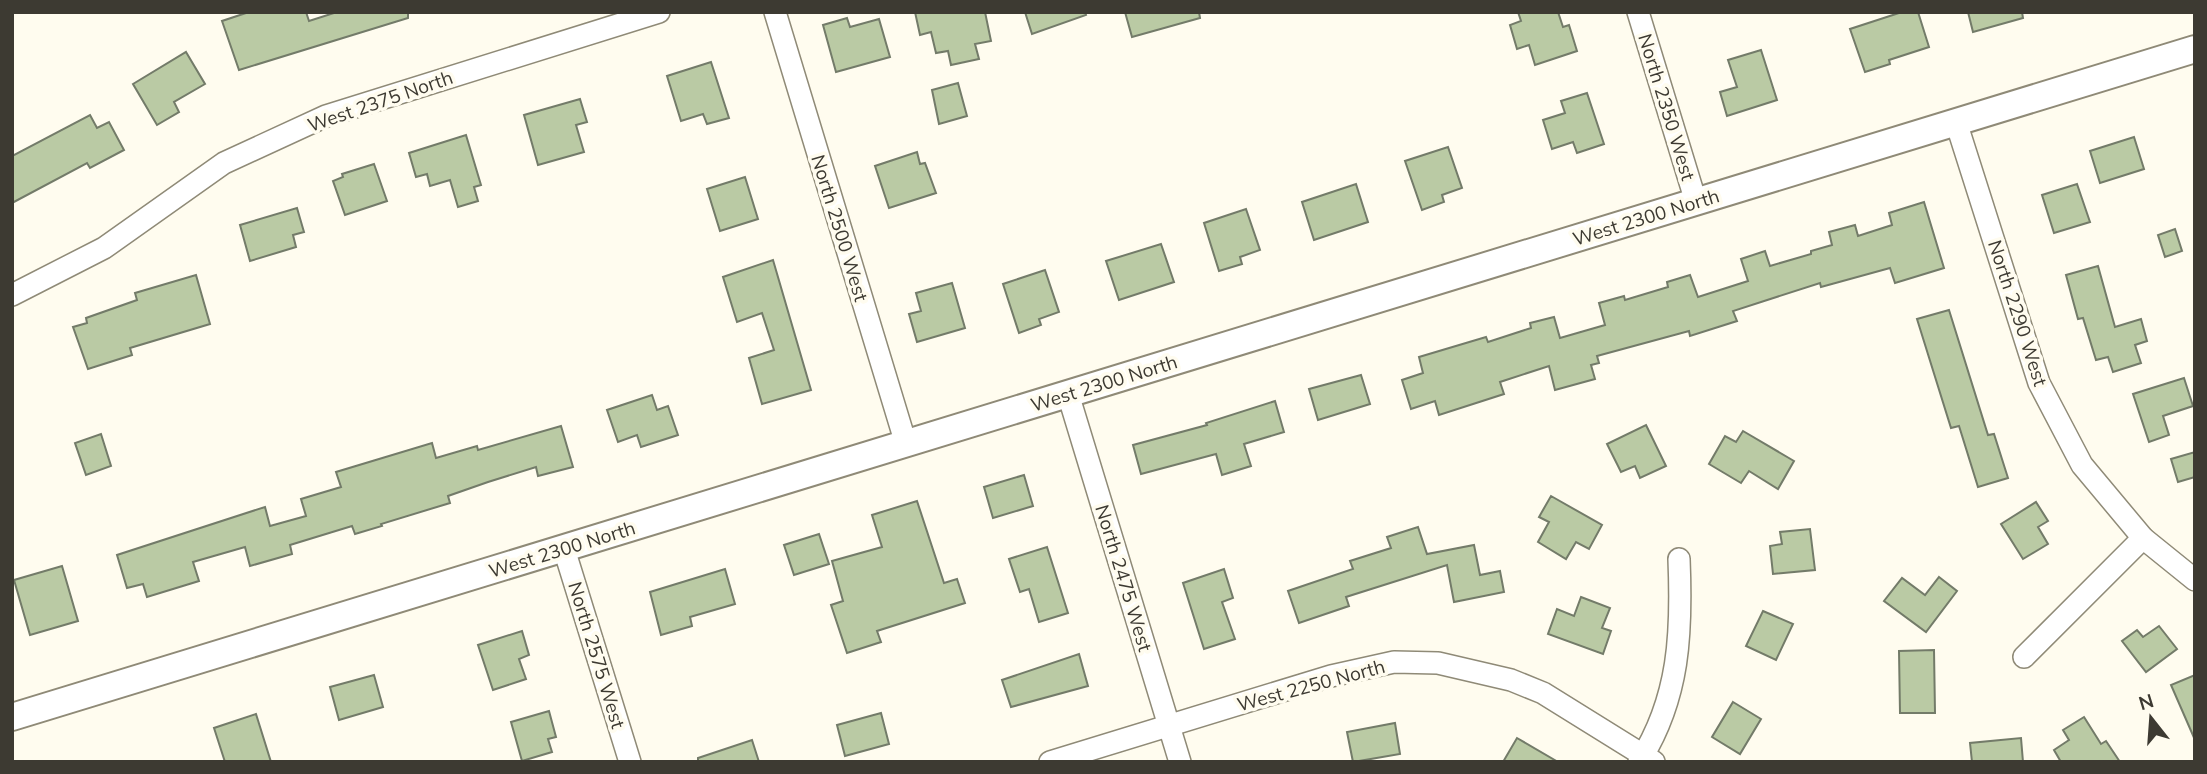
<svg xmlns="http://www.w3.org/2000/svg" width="2207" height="774" viewBox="0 0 2207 774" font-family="Mulish,sans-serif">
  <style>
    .building { fill: #bacaa4; stroke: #737b69; stroke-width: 2 }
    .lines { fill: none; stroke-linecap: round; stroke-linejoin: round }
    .minor-casing { stroke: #8f8a77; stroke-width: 24 }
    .tertiary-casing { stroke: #8f8a77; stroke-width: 30 }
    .minor { stroke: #fff; stroke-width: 21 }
    .tertiary { stroke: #fff; stroke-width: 26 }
    .labels { text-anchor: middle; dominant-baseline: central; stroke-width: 7; stroke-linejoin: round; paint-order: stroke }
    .street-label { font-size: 19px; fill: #3d3a32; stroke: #fffcef }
  </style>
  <rect width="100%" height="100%" fill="#fffcef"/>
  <!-- building -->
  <g class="building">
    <polygon points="249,12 306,12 309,21 337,12 408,12 408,18 239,70 222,21"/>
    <polygon points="915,12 985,12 991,41 975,44 979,59 951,65 948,51 936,53 931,32 920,35"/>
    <polygon points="1025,12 1085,12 1086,15 1032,34"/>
    <polygon points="1125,12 1199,12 1200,18 1132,37"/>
    <polygon points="1518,12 1558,12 1563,27 1569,25 1577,51 1535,65 1529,45 1517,49 1510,25 1521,21"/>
    <polygon points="1902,12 1918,12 1929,47 1889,60 1890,64 1865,72 1850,29"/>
    <polygon points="1968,12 2022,12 2023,18 1973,32"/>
    <polygon points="847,18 850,27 879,19 890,57 836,72 823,25"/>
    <polygon points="1761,50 1777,100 1727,116 1720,92 1737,87 1728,60"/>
    <polygon points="186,52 205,84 174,102 179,112 157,125 133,84"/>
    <polygon points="711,62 729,118 707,124 703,114 681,121 667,76"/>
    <polygon points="958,83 967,116 939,124 932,90"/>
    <polygon points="1587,93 1604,144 1577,153 1573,142 1552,149 1543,120 1565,113 1561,101"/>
    <polygon points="580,99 587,122 576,125 584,152 538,165 524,115"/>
    <polygon points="90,115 97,128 109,122 124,150 90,168 87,163 12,203 12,156"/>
    <polygon points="466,135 481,185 474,187 478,201 458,207 450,180 430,186 427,174 416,177 409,153"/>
    <polygon points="2134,137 2144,169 2100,183 2090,151"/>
    <polygon points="1448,147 1462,188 1442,195 1444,202 1422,210 1405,161"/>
    <polygon points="917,152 920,164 925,163 936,193 889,208 875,166"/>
    <polygon points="374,164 387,201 345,215 333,181 343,177 342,174"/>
    <polygon points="745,177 758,219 720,231 707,189"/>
    <polygon points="1356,184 1368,222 1314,240 1302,202"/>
    <polygon points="2077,184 2090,222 2054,233 2042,195"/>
    <polygon points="1924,202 1944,268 1895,283 1890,268 1821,287 1820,283 1733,311 1737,321 1690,336 1689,331 1597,356 1599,363 1591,365 1595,379 1555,390 1549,366 1500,382 1504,394 1439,415 1435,401 1411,409 1402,380 1423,373 1419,357 1486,337 1488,342 1531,328 1530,323 1554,317 1560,338 1605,325 1599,303 1624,296 1625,300 1668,287 1667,282 1690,275 1698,297 1748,281 1741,259 1765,251 1770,266 1811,254 1811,251 1832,245 1829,232 1855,225 1858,236 1892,225 1889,213"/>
    <polygon points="297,208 304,232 293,235 296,247 250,261 240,225"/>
    <polygon points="1246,209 1260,250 1240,257 1242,264 1219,271 1204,223"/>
    <polygon points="2175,229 2182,251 2165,257 2158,235"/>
    <polygon points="1161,244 1174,282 1119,300 1106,261"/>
    <polygon points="773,260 811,390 762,404 749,358 774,350 762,313 737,322 723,277"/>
    <polygon points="2098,266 2115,327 2141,319 2147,341 2135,345 2141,363 2113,372 2108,357 2096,360 2083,318 2078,319 2066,275"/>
    <polygon points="1045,270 1059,312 1039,319 1041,325 1019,333 1003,284"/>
    <polygon points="196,275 210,324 130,348 132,355 88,369 73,327 87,323 86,318 137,300 135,293"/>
    <polygon points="952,283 965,328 917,342 909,314 921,311 916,293"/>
    <polygon points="1949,310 1988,435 1994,434 2008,478 1978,487 1959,426 1951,428 1917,319"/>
    <polygon points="1361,375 1370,404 1318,420 1309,389"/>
    <polygon points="2184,378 2193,406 2163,416 2169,435 2149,442 2133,394"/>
    <polygon points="652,395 657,410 668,406 678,435 641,447 637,435 618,442 607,410"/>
    <polygon points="1275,401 1284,432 1244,444 1251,466 1222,475 1216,454 1141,474 1133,445 1207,425 1206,423"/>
    <polygon points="1646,425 1666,466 1640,478 1635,466 1621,472 1607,444"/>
    <polygon points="561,426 573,467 538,476 536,467 488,482 448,496 450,503 381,524 382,526 355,534 352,526 290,545 292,554 250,566 245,547 193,562 199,581 147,597 143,584 127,588 117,555 265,507 270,526 306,516 301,499 341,487 336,472 432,443 436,458 477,446 478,450"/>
    <polygon points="1743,431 1794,461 1778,489 1749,471 1741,483 1709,464 1725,436 1736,442"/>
    <polygon points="101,434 111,466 86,475 75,443"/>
    <polygon points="2195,452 2195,477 2178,482 2171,459"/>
    <polygon points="1024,475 1033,506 993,518 984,487"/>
    <polygon points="1551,496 1602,525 1589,549 1576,542 1566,559 1538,542 1549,522 1539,517"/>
    <polygon points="917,501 944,583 957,579 965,603 877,631 881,642 847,653 831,605 843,601 832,561 882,547 872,515"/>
    <polygon points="2036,502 2048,521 2038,527 2048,544 2023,559 2001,524"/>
    <polygon points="1418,527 1427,554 1474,545 1480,575 1500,571 1504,592 1454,602 1447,565 1346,597 1349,606 1299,623 1288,591 1353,569 1350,561 1391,548 1387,537"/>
    <polygon points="1810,529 1815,570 1773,574 1770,546 1782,544 1780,532"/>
    <polygon points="819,534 829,564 794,575 784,545"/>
    <polygon points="1047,547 1068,613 1039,622 1029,589 1020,592 1009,559"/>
    <polygon points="62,566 78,621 30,635 14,580"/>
    <polygon points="725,569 735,604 690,617 692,626 661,635 650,592"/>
    <polygon points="1224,569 1233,598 1222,602 1235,639 1204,649 1183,583"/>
    <polygon points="1939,577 1957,591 1926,632 1884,601 1902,578 1925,595"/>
    <polygon points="1581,597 1610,608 1602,628 1611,631 1603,654 1548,634 1557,609 1574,616"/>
    <polygon points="1763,611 1793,624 1776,660 1746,646"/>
    <polygon points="2159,626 2177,649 2146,672 2122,641 2137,630 2143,637"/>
    <polygon points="522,631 529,655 519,659 526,679 493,690 478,645"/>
    <polygon points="1934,650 1935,713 1900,713 1899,651"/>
    <polygon points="1079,654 1088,686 1011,707 1002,680"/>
    <polygon points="374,675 383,707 339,720 330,687"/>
    <polygon points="2195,675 2195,740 2171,685"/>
    <polygon points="1733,702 1761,719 1740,754 1712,737"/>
    <polygon points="549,711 556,737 548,739 552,752 522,761 511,722"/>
    <polygon points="881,713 889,744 845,756 837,725"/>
    <polygon points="256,714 271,762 225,762 214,728"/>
    <polygon points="2084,717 2101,744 2106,741 2120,762 2061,762 2054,750 2069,740 2063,730"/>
    <polygon points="1395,723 1400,754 1353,762 1347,732"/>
    <polygon points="1517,738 1558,762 1503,762"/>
    <polygon points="2021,738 2023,762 1972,762 1970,743"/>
    <polygon points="752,740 759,762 698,762 698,758"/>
  </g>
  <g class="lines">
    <!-- minor casing -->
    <g class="minor-casing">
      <g id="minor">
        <polyline points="775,12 906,444"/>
        <polyline points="1638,12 1696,202"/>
        <polyline points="1956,122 2039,383 2082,465 2143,538 2195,580"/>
        <polyline points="12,295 104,248 224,163 326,116 659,12"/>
        <polyline points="1068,394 1180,762"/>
        <polyline points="564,549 630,762"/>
        <polyline points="2024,657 2143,538"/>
        <polyline points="1050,762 1331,676 1394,662 1438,663 1511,680 1543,693 1654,762"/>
        <path d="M1639 762C1680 698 1682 632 1679 559"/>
      </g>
    </g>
    <!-- tertiary casing -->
    <g class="tertiary-casing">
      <polyline id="tertiary" points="12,717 2195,49"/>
    </g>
    <!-- minor -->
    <use href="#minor" class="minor"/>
    <!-- tertiary -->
    <use href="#tertiary" class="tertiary"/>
  </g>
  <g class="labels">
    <!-- street labels -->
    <g class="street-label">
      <text transform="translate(380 101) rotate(-19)">West 2375 North</text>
      <text transform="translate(1667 107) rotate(73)">North 2350 West</text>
      <text transform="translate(1646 217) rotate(-17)">West 2300 North</text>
      <text transform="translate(840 228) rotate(73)">North 2500 West</text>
      <text transform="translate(2018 313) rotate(72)">North 2290 West</text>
      <text transform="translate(1104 383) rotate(-17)">West 2300 North</text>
      <text transform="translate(562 549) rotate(-17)">West 2300 North</text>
      <text transform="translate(1124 578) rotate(73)">North 2475 West</text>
      <text transform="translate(597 655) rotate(73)">North 2575 West</text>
      <text transform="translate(1311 685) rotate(-15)">West 2250 North</text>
    </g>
  </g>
  <!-- border -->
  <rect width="2207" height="774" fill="none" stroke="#3d3a32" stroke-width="28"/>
  <!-- north arrow -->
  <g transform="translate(2151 718) rotate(343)" stroke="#fffcef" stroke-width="5" paint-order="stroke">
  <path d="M0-5L12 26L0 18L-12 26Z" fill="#3d3a32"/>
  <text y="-10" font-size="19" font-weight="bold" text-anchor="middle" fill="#3d3a32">N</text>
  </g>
</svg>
